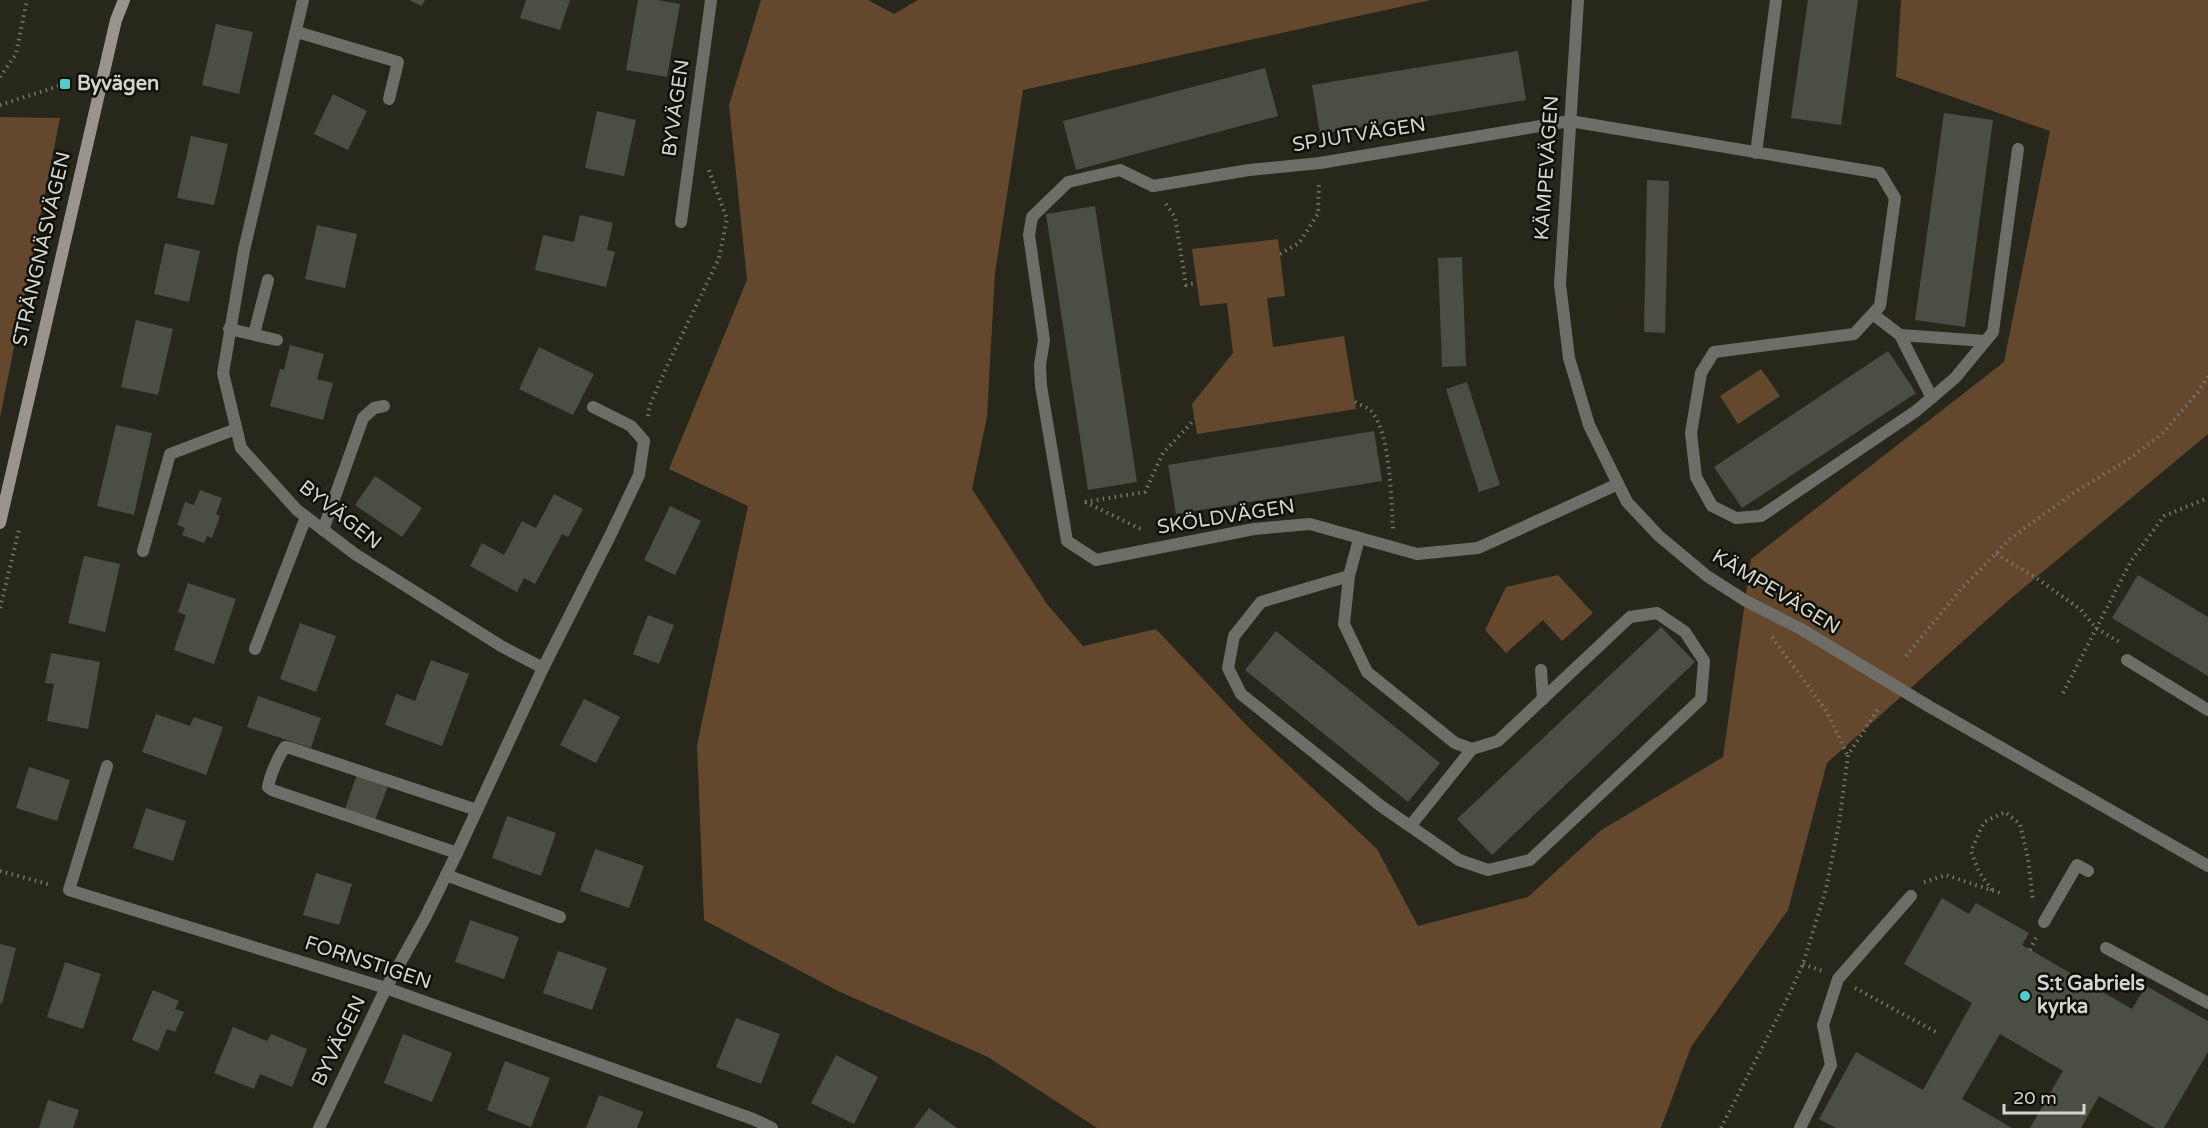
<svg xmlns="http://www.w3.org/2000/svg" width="2208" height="1128" viewBox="0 0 2208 1128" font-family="'Varela Round',sans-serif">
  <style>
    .green { fill: #63482e }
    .building { fill: #4b4f43 }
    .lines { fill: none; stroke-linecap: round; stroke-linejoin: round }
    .path { stroke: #77766d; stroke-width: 4; stroke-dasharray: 1.5 4.5; stroke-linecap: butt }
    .service { stroke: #6f6d68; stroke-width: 12 }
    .minor { stroke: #6f6d68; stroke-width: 12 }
    .secondary { stroke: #99958c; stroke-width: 12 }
    .poi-dot { fill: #53cdc9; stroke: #10100b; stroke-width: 2 }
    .labels { text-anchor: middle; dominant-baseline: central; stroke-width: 5; stroke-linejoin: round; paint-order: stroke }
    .poi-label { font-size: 20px; font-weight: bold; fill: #d5d4cd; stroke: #10100b; text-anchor: start }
    .street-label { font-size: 20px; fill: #d5d4cd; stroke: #10100b }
  </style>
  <rect width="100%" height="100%" fill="#28271c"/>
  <!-- green -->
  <g class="green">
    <polygon points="761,0 868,0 894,14 918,0 1431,0 1023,90 995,273 987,417 972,489 1047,604 1083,646 1156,629 1251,730 1377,849 1418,926 1528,897 1600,831 1723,757 1751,559 2004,362 2050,131 1896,77 1901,0 2208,0 2208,434 2009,600 1827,763 1788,910 1691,1047 1661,1128 1097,1128 988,1057 840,992 704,920 697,745 748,506 669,469 747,280 729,105"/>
    <polygon points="0,117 60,118 0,417"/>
    <polygon points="1278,239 1285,296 1267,298 1273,347 1344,336 1356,409 1197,434 1192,404 1233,353 1227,303 1200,306 1192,249"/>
    <polygon points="1761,369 1780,396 1738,424 1720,396"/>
    <polygon points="1558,575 1593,613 1562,641 1543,620 1506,653 1485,630 1506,587"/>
  </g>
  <!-- building -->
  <g class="building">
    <polygon points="409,0 425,0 422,6"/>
    <polygon points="526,0 570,0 560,30 520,18"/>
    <polygon points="638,0 657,0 680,4 667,77 626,70"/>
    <polygon points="1808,0 1858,0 1841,125 1791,118"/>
    <polygon points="216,24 253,32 239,94 202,85"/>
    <polygon points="1518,51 1526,100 1320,134 1312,85"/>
    <polygon points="1265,68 1278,116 1076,170 1063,121"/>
    <polygon points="333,94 367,111 348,150 314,134"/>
    <polygon points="597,111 636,120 624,176 585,168"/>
    <polygon points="1944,113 1993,120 1965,327 1915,320"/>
    <polygon points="191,136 228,144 214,205 177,198"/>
    <polygon points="1647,180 1669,181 1665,333 1644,332"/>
    <polygon points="1095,206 1137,482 1088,490 1046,214"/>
    <polygon points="580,215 613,223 607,250 615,252 606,287 535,270 543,235 574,242"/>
    <polygon points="317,225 357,234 345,288 305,279"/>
    <polygon points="165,243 200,251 189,302 154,294"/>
    <polygon points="1462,257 1466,366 1442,367 1438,258"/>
    <polygon points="136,320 173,329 158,395 121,387"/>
    <polygon points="290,345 324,354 317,379 333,383 323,420 270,406 280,369 284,370"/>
    <polygon points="539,347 594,374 573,415 519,389"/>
    <polygon points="1888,351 1916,393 1742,508 1714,467"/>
    <polygon points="1467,382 1500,485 1479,492 1446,389"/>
    <polygon points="116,425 152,433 134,515 97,506"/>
    <polygon points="1374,431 1382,481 1176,514 1168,465"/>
    <polygon points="375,476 422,508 402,537 355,505"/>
    <polygon points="200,490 222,498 216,514 220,516 212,538 207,536 204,543 182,535 185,528 177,525 185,502 194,505"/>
    <polygon points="554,494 583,509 568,537 562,534 535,584 524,578 517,592 470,566 482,543 504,555 522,521 536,528"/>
    <polygon points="670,506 701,521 675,575 644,560"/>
    <polygon points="84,556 120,564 105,632 68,623"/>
    <polygon points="2138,575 2208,617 2208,676 2112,618"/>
    <polygon points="188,583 236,599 214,664 174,650 186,615 178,612"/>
    <polygon points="648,615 674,625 659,664 633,654"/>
    <polygon points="300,623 336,636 316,692 280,679"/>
    <polygon points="1661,627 1695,662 1492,855 1457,819"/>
    <polygon points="1276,631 1440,763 1408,802 1245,670"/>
    <polygon points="51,653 100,662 88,729 47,721 54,684 45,683"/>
    <polygon points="431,660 469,674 442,746 385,725 396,694 415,701"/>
    <polygon points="258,696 321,718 311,748 247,727"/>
    <polygon points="584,699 620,717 596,763 560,745"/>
    <polygon points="156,714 190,726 194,717 223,727 206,775 142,752"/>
    <polygon points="29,767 70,780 57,821 16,808"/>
    <polygon points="357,774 388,786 375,820 345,809"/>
    <polygon points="146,808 186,821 173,861 133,848"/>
    <polygon points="507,816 556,833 541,876 492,858"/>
    <polygon points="595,849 644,866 629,908 580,891"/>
    <polygon points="316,873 352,884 339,925 303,915"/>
    <polygon points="1942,898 1969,914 1976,903 2029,933 2022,945 2132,1009 2146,986 2208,1021 2208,1052 2164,1128 2155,1128 2099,1096 2081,1128 2030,1128 2063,1071 2000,1034 1962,1099 2012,1128 1836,1128 1819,1119 1856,1052 1923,1090 1972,1003 1904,964"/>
    <polygon points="470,920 519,937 504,979 455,962"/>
    <polygon points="0,944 16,948 2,1004 0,1003"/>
    <polygon points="558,951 607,968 592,1010 543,993"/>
    <polygon points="65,962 101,974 83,1029 47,1017"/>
    <polygon points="153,990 179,1001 175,1009 184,1012 175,1032 167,1029 158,1051 132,1040"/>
    <polygon points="736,1018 780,1034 761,1084 716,1067"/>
    <polygon points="233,1027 267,1041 271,1034 307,1049 292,1087 260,1074 254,1089 214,1073"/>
    <polygon points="403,1034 452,1053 432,1102 384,1083"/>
    <polygon points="836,1055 878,1077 854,1124 811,1103"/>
    <polygon points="505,1061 550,1078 531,1127 487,1110"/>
    <polygon points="599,1095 643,1112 637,1128 586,1128"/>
    <polygon points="48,1100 79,1110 73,1128 39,1128"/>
    <polygon points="929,1108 957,1128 914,1128"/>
  </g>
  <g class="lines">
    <!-- path -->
    <g class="path">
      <polyline points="0,77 16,54 27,0"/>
      <polyline points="0,105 65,84"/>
      <polyline points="1166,204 1175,217 1186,285 1197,283"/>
      <polyline points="1280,254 1299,243 1318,214 1319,181"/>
      <path d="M1355 402C1360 405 1368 407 1371 411 1391 433 1391 500 1393 529"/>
      <polyline points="648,416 650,405 668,364 719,258 727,219 708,168"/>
      <polyline points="1085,502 1145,492 1163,453 1195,419"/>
      <polyline points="1085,502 1143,530"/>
      <polyline points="1996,554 2035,577 2080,609 2096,628 2121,643"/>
      <polyline points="0,608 19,530"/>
      <polyline points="1772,637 1827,712 1847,754"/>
      <polyline points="1906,656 1961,589 2010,539 2075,492 2126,461 2163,433 2198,392 2208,376"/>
      <polyline points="2063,693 2131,561 2164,516 2208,498"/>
      <polyline points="0,871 51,885"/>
      <polyline points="1924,882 1946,875 2003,894"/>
      <polyline points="1992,890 1979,872 1971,851 1984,822 2005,812 2020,824 2028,859 2033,901"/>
      <polyline points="2030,950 2036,938"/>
      <polyline points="1803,964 1822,971"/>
      <polyline points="1855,988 1936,1032"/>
      <polyline points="1721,1128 1789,995 1803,964 1826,889 1839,824 1848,755 1878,709"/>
    </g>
    <!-- service -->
    <g class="service">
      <polyline points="297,32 398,62 389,99"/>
      <polyline points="1153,186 1120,170 1068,182 1032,217 1029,235 1044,340 1040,365 1041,386 1067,541 1096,560 1254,529 1310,524 1417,554 1478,548 1618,484"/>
      <polyline points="1874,315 1900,335 1932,398"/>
      <polyline points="229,329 277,340"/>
      <polyline points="254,334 268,280"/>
      <polyline points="1900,335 1985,341"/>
      <polyline points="1714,352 1701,373 1691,433 1696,477 1712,506 1736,518 1761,516 1916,411 1955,378 1993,332 2018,149"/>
      <polyline points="593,407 631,426 644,441"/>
      <polyline points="323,530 363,418 374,408 384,406"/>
      <polyline points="143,551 170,454 236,429"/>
      <polyline points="1349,576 1261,602 1234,636 1228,668 1241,694 1381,806 1459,860 1488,870 1530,860 1701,699 1704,661 1685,632 1657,613 1630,617 1498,741 1472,749 1455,743 1367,672 1344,624 1349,576 1359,539"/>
      <polyline points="255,649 306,517"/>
      <polyline points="1541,670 1543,699"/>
      <polyline points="1411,825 1472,749"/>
      <polyline points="2044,922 2077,865 2088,871"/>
      <polyline points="2106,948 2208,1003"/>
      <polyline points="1800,1128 1831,1065 1823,1025 1838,979 1911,896"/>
    </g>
    <!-- minor -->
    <g class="minor">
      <polyline points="303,0 244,250 223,373 241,448 297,510 355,554 501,646 543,668 610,536 639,475 644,441"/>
      <polyline points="1578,0 1560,284 1569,358 1589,425 1627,502 1659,536 1707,576 1746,601 1801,629 1930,707 2208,866"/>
      <polyline points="1756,153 1776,0"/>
      <polyline points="1153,186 1249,170 1320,163 1570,121 1880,173 1895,198 1880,306 1854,334 1714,352"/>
      <polyline points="681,222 711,0"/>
      <polyline points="2127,660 2208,710"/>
      <polyline points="107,766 69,890 386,988 753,1119 772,1128"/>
      <path d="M457 853 272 790 268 787C270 775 278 757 285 747L290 748 477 810"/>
      <polyline points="446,875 560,917"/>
      <polyline points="319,1128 386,988 425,918 457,853 543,668"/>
    </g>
    <!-- secondary -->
    <polyline class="secondary" points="0,523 116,20 124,0"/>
  </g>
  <!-- markers -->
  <g class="poi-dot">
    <rect x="59" y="78" width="12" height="12" rx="3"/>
    <circle cx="2025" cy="996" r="6"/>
  </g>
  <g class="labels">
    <!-- poi labels -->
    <g class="poi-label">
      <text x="77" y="84">Byvägen</text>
      <text x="2037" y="984">S:t Gabriels<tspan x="2037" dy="23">kyrka</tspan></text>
    </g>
    <!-- street labels -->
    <g class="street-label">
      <text transform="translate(676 108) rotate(-82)">BYVÄGEN</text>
      <text transform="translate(1359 135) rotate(-9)">SPJUTVÄGEN</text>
      <text transform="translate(1547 168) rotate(-86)">KÄMPEVÄGEN</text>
      <text transform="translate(42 249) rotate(-77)">STRÄNGNÄSVÄGEN</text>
      <text transform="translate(340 515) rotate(38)">BYVÄGEN</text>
      <text transform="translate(1226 517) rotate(-9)">SKÖLDVÄGEN</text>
      <text transform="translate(1776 592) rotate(31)">KÄMPEVÄGEN</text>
      <text transform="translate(368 963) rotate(18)">FORNSTIGEN</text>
      <text transform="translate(339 1041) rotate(-64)">BYVÄGEN</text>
    </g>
  </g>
  <!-- scale -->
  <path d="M2004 1104v9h80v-9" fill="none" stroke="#d5d4cd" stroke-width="3"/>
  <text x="2013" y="1104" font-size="18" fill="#d5d4cd" stroke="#10100b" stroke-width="4.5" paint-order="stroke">20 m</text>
</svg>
